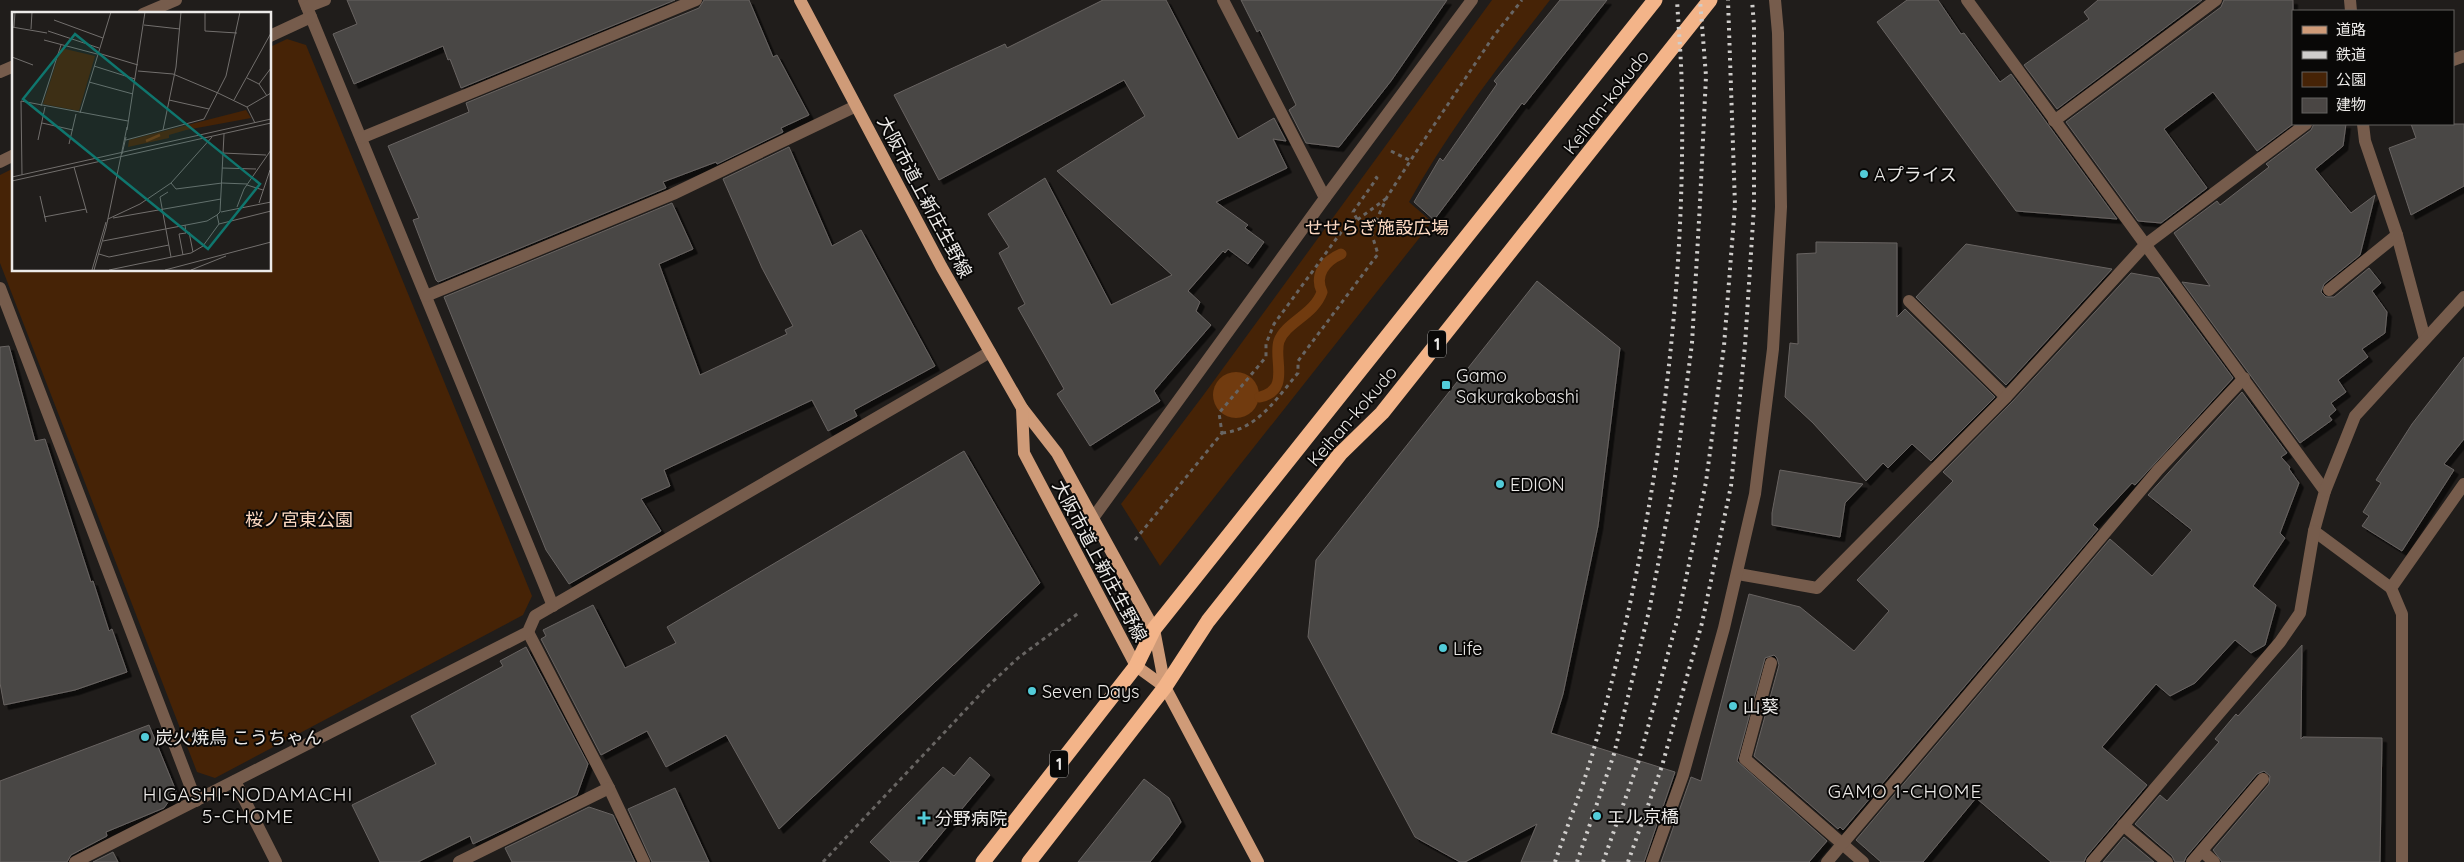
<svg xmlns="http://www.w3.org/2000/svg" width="2464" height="862" viewBox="0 0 2464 862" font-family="Quicksand,'Noto Sans JP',sans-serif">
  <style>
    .green { fill: #462306 }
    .water { fill: #713b0f }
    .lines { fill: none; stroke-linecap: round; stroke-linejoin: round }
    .stream { stroke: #713b0f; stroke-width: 11 }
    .building { fill: #4a4644; stroke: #686462; filter: url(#shadow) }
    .path { stroke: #686563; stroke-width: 3; stroke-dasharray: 4 4; stroke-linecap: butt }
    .minor { stroke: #765c4c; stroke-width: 12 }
    .major { stroke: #cf9b78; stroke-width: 12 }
    .highway { stroke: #f3b489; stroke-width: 15 }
    .rail { stroke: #d0cecc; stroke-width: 4; stroke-dasharray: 2.5 5; stroke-linecap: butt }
    .poi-dot { fill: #52cbd8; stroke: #090807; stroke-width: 2 }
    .labels { text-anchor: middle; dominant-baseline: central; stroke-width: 4; stroke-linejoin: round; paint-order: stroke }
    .shield { fill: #090807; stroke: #a8a6a4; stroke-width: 1 }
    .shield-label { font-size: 16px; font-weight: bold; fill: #eceae8 }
    .street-label { font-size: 18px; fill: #eceae8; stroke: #090807 }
    .poi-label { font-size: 18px; fill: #eceae8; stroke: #090807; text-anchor: start }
    .park-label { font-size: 18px; fill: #fcd9c2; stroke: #090807 }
    .neighbourhood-label { font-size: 19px; letter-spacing: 1px; fill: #eceae8; stroke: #090807 }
    .inset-river { fill: none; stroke: #713b0f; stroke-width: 2.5 }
    .inset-road { fill: none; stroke: #726f6d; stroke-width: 1 }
    .view { fill: #0f766e; fill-opacity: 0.15; stroke: #0f766e; stroke-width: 2.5 }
    .inset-edge { fill: none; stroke: #eceae8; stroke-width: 2.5 }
  </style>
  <defs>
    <filter id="shadow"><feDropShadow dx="4.5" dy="4.5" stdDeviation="0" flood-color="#0009"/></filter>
  </defs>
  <rect width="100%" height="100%" fill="#201d1b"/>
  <!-- green -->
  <g class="green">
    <path d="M1492 0H1550C1500 64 1449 130 1409 202L1432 222 1160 566 1121 504 1202 397Z"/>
    <polygon points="287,39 306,45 532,596 523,615 215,778 197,772 0,263 0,175 14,168 14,270 270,270 270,47"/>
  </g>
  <!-- water -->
  <circle class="water" cx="1236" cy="395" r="23"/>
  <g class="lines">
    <!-- stream -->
    <path class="stream" d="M1260 397C1291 390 1273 359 1279 341 1286 322 1314 315 1322 292 1314 275 1325 261 1341 254"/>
  </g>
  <!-- building -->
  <g class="building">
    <polygon points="347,0 675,0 461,88 450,59 448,60 443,46 354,84 333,34 357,24"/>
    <polygon points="704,0 749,0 773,57 777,55 809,115 781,128 783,132 717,164 716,162 663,182 666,188 438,282 436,280 413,220 419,218 388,146 469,112 466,103 699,8"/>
    <polygon points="1103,0 1166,0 1238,139 1274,118 1286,141 1273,139 1287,168 1216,202 1248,225 1245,228 1264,242 1248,264 1228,249 1225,253 1223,251 1188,291 1200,302 1196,311 1211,325 1154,391 1160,401 1090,446 1057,394 1064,389 1018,308 1025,304 999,253 1009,247 988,214 1045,178 1111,305 1172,275 1057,171 1145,116 1124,80 939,180 894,95 1005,44 1007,48"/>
    <polygon points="1241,0 1447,0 1391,81 1339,147 1306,143 1289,110 1296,105 1260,30 1257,32"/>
    <polygon points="1560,0 1607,0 1524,105 1522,103 1434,220 1414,202 1440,158 1443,161 1497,84 1494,81"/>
    <polygon points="1907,0 1938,0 1961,34 1964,33 2000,82 2011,74 2117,219 2016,211 1877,22"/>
    <polygon points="2098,0 2202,0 2057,109 2024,65 2089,19 2084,12"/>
    <polygon points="2224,0 2293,0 2293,124 2257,151 2213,92 2164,129 2207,188 2161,223 2138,221 2066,122 2221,7"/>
    <polygon points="2314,124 2346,124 2343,146 2315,169 2351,213 2375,195 2360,255 2324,284 2321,292 2326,297 2334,297 2369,268 2381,283 2372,291 2387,312 2385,333 2362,349 2368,357 2338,380 2346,392 2331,403 2336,410 2329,416 2332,420 2300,443 2182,282 2210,286 2174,233 2217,201 2220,205 2269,167 2266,164 2311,130"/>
    <polygon points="2411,124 2464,124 2464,186 2411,215 2389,148 2416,138"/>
    <polygon points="789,147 832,246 861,230 935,366 854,410 857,416 828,431 812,400 664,470 670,486 641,499 661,531 569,584 546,550 444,297 672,203 693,249 659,264 700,375 787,334 785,330 793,326 762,268 723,179"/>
    <polygon points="1816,242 1897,243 1897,317 1905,309 1995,397 1931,461 1912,444 1888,468 1883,463 1866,481 1813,423 1785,397 1790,343 1798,344 1797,254 1816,253"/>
    <polygon points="1966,244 2112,269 2006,385 1916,297"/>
    <polygon points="2131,273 2159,278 2233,378 2135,485 2132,483 2093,525 2098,529 1843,830 1840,827 1838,829 1754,756 1779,665 1777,658 1774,655 1765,658 1737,761 1827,841 1809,862 1661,862 1691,777 1701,781 1749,594 1800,607 1854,651 1889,611 1857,580 1953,481 1943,472 2012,402"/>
    <polygon points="1537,281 1620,348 1598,526 1563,694 1551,733 1675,772 1644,862 1521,862 1537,824 1465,862 1460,862 1415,837 1308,637 1316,560"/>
    <polygon points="9,346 35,441 45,439 91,582 93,581 109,631 112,629 127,672 75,690 4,705 0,683 0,347"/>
    <polygon points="2464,357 2464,439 2444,464 2454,470 2402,551 2362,526 2369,516 2363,512 2381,483 2376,480 2412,424"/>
    <polygon points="2242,392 2287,453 2281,457 2290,467 2289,469 2299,483 2280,533 2285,538 2253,586 2276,605 2265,645 2251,653 2235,640 2195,683 2170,696 2156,684 2102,747 2147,785 2086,857 2084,862 2051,862 1976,798 1923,862 1881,862 1856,840 2110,539 2152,576 2192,530 2148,495"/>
    <polygon points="964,451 1040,583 779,829 726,735 666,767 647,731 601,755 541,639 546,636 543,630 593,605 625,668 676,643 667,627"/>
    <polygon points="1780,470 1863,484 1845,503 1840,537 1772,525 1772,513"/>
    <polygon points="2302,645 2301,739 2303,737 2382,738 2380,862 2222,862 2213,850 2269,784 2270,776 2264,771 2257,774 2186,857 2184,862 2175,862 2172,856 2135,824 2160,795 2167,801 2219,742 2215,739 2236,714 2238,716"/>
    <polygon points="526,647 588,764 577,795 473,844 470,836 418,862 380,862 352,805 436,764 411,716 503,666 500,661"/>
    <polygon points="149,725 176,791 164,808 106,832 107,836 71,855 67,862 0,862 0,781"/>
    <polygon points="970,757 990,775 918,862 891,862 870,842 943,767 954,776"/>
    <polygon points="1144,779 1169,798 1181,822 1170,837 1150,862 1078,862"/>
    <polygon points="675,788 709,862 652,862 628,809"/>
    <polygon points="589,807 613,815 635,862 512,862 505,848"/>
    <polygon points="2124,837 2154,862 2103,862"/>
    <polygon points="113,852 118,862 93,862"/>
  </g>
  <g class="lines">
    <!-- path -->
    <g class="path">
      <polyline points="1391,151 1411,161"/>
      <polyline points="1357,219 1353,212 1377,178 1373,175"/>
      <path d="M1222 433C1257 430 1277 398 1298 373V361L1378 254 1371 232 1387 197 1418 149 1493 37 1522 0"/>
      <polyline points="1135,540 1222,433 1219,413 1266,357 1266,344 1274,324 1342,231 1387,198"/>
      <polyline points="823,862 987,687 1018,658 1080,612"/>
    </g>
    <!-- minor -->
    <g class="minor">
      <polyline points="304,0 553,606"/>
      <polyline points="1223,0 1325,198"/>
      <polyline points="1967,0 2325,491 2314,531 2391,588"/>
      <polyline points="2350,0 2351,11"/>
      <polyline points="307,7 325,0"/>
      <polyline points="143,14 176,0"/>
      <polyline points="270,36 311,17"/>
      <polyline points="2453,60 2464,56"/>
      <polyline points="0,72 14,66"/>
      <polyline points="2054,121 2216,0"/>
      <polyline points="2363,124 2365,141 2397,235 2425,339"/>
      <polyline points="361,138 696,0"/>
      <polyline points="0,162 14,155"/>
      <polyline points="0,288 196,801"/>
      <polyline points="2329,290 2397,235"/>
      <polyline points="426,296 673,194 856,106"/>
      <polyline points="1909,301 2006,397"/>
      <polyline points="2325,491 2355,416 2464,297"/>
      <polyline points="1093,518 1325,198 1472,0"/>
      <polyline points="1738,574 1817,588 2006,397 2145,245 2306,124"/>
      <polyline points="528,632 609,788 644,862"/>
      <polyline points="1771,663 1745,759 1863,862"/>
      <polyline points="235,781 276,862"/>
      <polyline points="2123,825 2167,862"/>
      <polyline points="2202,851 2214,862"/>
      <polyline points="75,862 528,632 535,616 990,352"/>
      <polyline points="459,862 609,788"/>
      <polyline points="1652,862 1683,775 1724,628 1755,494 1773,349 1781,207 1778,33 1775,0"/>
      <polyline points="1827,862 2158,470 2244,378"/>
      <polyline points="2092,862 2280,642 2300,613 2314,531"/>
      <polyline points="2192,862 2263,779"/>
      <polyline points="2402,862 2402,614 2391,588 2464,484"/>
    </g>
    <!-- major -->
    <g class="major">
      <polyline points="800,0 941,266 1022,408 1057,453 1154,629 1165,687 1258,862"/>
      <polyline points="1022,408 1024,453 1136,666 1165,687"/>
    </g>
    <!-- highway -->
    <g class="highway">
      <polyline points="983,862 1136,666 1154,629 1655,0"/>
      <polyline points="1029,862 1165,687 1208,621 1340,454 1382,413 1710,0"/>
    </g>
    <!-- rail -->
    <g class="rail">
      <path d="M1555 862C1568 823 1584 785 1595 745 1653 537 1685 318 1682 101 1682 68 1679 34 1677 0"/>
      <polyline points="1577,862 1614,754 1649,611 1675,477 1692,343 1700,203 1706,76 1700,0"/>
      <polyline points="1603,862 1639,760 1678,617 1706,482 1724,346 1735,205 1728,0"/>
      <polyline points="1628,862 1662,766 1702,623 1731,486 1745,346 1754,206 1754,25 1752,0"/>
    </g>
  </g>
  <!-- markers -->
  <g class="poi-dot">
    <circle cx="1864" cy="174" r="5"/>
    <rect x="1441" y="380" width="10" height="10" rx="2.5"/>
    <circle cx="1500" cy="484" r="5"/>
    <circle cx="1443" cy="648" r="5"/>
    <circle cx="1032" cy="691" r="5"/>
    <circle cx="1733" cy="706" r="5"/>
    <circle cx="145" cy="737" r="5"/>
    <circle cx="1597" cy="816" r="5"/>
    <path d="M921.5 810.5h5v5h5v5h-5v5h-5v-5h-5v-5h5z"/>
  </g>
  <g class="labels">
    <!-- shield labels -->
    <g class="shield">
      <rect x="1428" y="330.5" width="18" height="27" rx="4"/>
      <rect x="1050" y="750.5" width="18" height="27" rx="4"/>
    </g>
    <g class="shield-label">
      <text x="1437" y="344">1</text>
      <text x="1059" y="764">1</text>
    </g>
    <!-- street labels -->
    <g class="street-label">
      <text transform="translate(1606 102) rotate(-52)">Keihan-kokudo</text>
      <text transform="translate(925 197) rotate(62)">大阪市道上新庄生野線</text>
      <text transform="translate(1352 416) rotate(-49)">Keihan-kokudo</text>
      <text transform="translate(1100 561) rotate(62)">大阪市道上新庄生野線</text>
    </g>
    <!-- poi labels -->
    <g class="poi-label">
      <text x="1874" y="174">Aプライス</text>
      <text x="1456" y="375">Gamo<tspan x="1456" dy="21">Sakurakobashi</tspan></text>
      <text x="1510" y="484">EDION</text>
      <text x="1453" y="648">Life</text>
      <text x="1042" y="691">Seven Days</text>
      <text x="1743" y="706">山葵</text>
      <text x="155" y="737">炭火焼鳥 こうちゃん</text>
      <text x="1607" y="816">エル京橋</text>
      <text x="935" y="818">分野病院</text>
    </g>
    <!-- park labels -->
    <g class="park-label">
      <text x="1377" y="227">せせらぎ施設広場</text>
      <text x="299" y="519">桜ノ宮東公園</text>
    </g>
    <!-- neighbourhood labels -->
    <g class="neighbourhood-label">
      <text x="1905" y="791">GAMO 1-CHOME</text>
      <text x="248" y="794">HIGASHI-NODAMACHI<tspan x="248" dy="22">5-CHOME</tspan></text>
    </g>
  </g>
  <!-- overview -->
  <g transform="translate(12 12)">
    <rect width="259" height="259" fill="#201d1b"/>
    <path d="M49 36 83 44 67 99 31 92ZM234 98 239 106 174 118 157 123V126L116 135 117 128Z" fill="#462306"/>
    <path class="inset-river" d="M134 129 148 123"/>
    <path class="inset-road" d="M193 0V19L225 21M42 8 91 26M132 13 168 17M0 15 35 21M2 15 3 0M19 17 20 0M36 19 87 36M32 28 85 42M86 41 126 53M0 45 21 53M82 54 123 67M126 59 161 62 206 81 235 95 243 111M235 66 247 72 255 84M77 70 121 82M247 72 259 56M157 88 197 97M222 88 259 21M29 94 49 33M235 95 259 81M68 101 99 0M30 111 61 118M115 118 133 0M151 118 164 55 169 0M26 128 33 95M114 128 192 107 214 64 228 0M57 132 64 102M211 141 254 143M110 142 114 125M62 155 75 201M210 156 244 157M10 163 9 89 116 109M0 165 259 107M0 169 259 111M159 171 164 177 210 171 235 172M235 173 251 178M156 180 148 185 159 245M28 184 34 210M247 191 258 158M225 195 232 177 259 138M209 200 259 190M32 205 74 197M101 206 209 187M96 207 128 192 159 171 200 125M207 212 205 203 208 200 212 122M177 220 181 240M91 229 195 209 205 203M87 242 97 245 157 233M171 243 167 222 174 221 173 213M80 258 94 210M82 258 94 216 115 115M97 258 179 241 191 234 207 212 259 199M153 258 259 230M179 258 214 244"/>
    <path class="view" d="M63 22 248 172 196 237 11 87Z"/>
    <rect width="259" height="259" class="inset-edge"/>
  </g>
  <!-- legend -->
  <rect x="2292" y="10" width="162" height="115" fill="#090807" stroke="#646261"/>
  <rect x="2302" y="26" width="25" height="8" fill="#cf9b78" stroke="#646261"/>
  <text x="2336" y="35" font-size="15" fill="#eceae8">道路</text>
  <rect x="2302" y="51" width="25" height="8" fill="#d0cecc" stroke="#646261"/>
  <text x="2336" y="60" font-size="15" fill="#eceae8">鉄道</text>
  <rect x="2302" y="72" width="25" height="15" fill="#462306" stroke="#646261"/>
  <text x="2336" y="85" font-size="15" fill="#eceae8">公園</text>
  <rect x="2302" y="98" width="25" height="15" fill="#4a4644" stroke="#646261"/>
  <text x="2336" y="110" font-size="15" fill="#eceae8">建物</text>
</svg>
